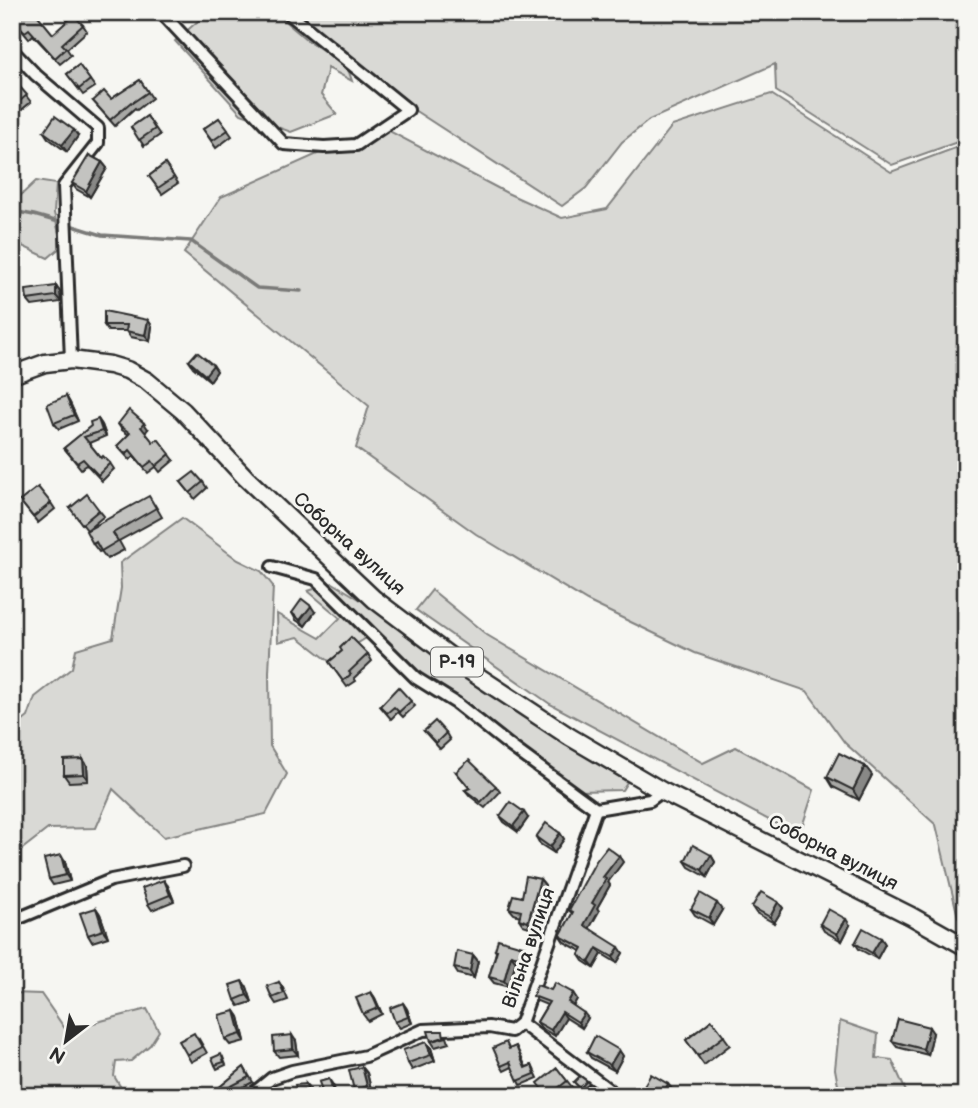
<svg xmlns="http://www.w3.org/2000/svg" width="978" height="1108" viewBox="0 0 978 1108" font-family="'Balsamiq Sans',sans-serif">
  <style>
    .green { fill: #d9d9d5; stroke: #828280; stroke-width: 2 }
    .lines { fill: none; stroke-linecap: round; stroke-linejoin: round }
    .stream { stroke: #7a7a78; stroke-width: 3.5 }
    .street-casing { stroke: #2b2b2b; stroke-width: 16 }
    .primary-casing { stroke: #2b2b2b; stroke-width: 21 }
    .street { stroke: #f6f6f2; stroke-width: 10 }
    .primary { stroke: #f6f6f2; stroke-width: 16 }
    .wall { fill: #a8a8a5; stroke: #2b2b2b; stroke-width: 2 }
    .shaded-wall { fill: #888886; stroke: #2b2b2b; stroke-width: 2 }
    .building { fill: #c3c3c0; stroke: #2b2b2b; stroke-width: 2 }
    .labels { text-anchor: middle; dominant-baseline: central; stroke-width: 6; stroke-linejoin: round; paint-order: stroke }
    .shield { fill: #f6f6f2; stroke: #686867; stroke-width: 2 }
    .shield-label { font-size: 18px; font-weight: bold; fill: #2b2b2b }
    .street-label { font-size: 19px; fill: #2b2b2b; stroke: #f6f6f2 }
  </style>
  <rect width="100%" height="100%" fill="#f6f6f2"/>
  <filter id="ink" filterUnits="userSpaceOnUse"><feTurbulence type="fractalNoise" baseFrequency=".0143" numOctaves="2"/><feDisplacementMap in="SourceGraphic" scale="14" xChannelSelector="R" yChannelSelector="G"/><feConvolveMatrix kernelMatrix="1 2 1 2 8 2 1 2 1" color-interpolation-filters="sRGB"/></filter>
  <g filter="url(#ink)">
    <!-- green -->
    <g class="green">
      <polygon points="205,12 274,12 307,40 347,66 352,81 328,68 321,95 337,114 291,132 241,114 175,41 206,14"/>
      <polygon points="292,12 966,12 966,139 892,165 776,91 775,64 649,120 622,142 586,188 562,206 411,108"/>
      <polygon points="771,94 891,172 966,144 966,923 958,917 936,825 845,743 807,691 695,653 587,601 476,534 356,448 369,406 184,253 221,197 380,126 507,193 562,218 607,209 672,126"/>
      <polygon points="36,181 56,184 54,213 62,246 48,258 20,245 12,234 12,199 16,200"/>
      <polygon points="182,518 238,560 261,571 273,586 269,673 270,746 287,774 266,814 164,837 113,789 96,828 48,829 12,857 12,730 28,717 35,697 72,668 76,649 113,638 121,588 120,563"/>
      <polygon points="333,583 369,605 479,686 627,782 622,790 579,791 458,696 420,673 376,632 329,661 298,637 278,642 277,614 320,638 340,618 308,591"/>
      <polygon points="432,590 487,635 703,763 736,747 814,790 799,836 550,704 416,610"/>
      <polygon points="12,993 41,994 66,1030 147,1009 159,1031 150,1045 131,1061 116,1062 114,1076 126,1096 12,1096"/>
      <polygon points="840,1021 878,1034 876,1058 892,1060 908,1096 840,1096 835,1069"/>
    </g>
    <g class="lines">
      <!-- stream -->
      <g class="stream">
        <polyline points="12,211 34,215 55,221"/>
        <polyline points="73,226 102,235 191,241 257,288 301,291"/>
      </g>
      <!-- street casing -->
      <g class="street-casing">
        <g id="street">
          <polyline points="161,12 284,144 324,147 356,145 408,110 287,12"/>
          <polyline points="12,50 36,75 98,128 98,143 64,186 71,360"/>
          <polyline points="272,567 316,579 416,678 456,703 509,745 596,809 650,800 662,791"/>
          <polyline points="12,921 111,880 183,866"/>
          <polyline points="521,1023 617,1096"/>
          <polyline points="250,1096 272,1078 292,1071 366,1056 423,1030 489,1027 511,1031 521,1023 596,809"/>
        </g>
      </g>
      <!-- primary casing -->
      <g class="primary-casing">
        <polyline id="primary" points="12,375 45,363 71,360 110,365 127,370 147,381 183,411 246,478 374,599 464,667 570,737 662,791 911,916 966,947"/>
      </g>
      <!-- street -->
      <use href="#street" class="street"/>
      <!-- primary -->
      <use href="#primary" class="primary"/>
    </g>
    <!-- wall -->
    <g class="wall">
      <polygon points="12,12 53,34 83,25 87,31 67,49 71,55 60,64 33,35 29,39 12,19"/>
      <polygon points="74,12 83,12 78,16"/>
      <polygon points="79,65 95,87 83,95 67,74"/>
      <polygon points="12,78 31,102 19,112 12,104"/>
      <polygon points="140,80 152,98 137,110 135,108 115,126 93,101 111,99"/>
      <polygon points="147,116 160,135 144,146 131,127"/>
      <polygon points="219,118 232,136 216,148 203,129"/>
      <polygon points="44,132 78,136 67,152 48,138"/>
      <polygon points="102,162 107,168 90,197 76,189 72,183"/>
      <polygon points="165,164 178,183 162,194 149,176"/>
      <polygon points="56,286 60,292 61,302 32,306 27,300"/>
      <polygon points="148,320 152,326 150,341 131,337 127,331 108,331 104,325"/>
      <polygon points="189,361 213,365 217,371 210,381 193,367"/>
      <polygon points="66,396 70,403 78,421 59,429 54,423"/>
      <polygon points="98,419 102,425 106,436 89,443 101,458 110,463 114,469 102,481 87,465 81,469 64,448 91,426"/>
      <polygon points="118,424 148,429 145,432 153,442 158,439 174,460 160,472 156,467 148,473 134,456 130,460 117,446 129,435 122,430"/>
      <polygon points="12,426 17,433 12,437"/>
      <polygon points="181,482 203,482 207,488 195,499"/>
      <polygon points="20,501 51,503 55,509 38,523"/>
      <polygon points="155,505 162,517 119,541 124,550 107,559 101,551 99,552 93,544"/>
      <polygon points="70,508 99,510 104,516 87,530"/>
      <polygon points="315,612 305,626 296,620 292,613"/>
      <polygon points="342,651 368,654 372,661 354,678 356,681 347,687 329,662"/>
      <polygon points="411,701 415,706 403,717 398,712 391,719 380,706"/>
      <polygon points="424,731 446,733 450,740 440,749"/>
      <polygon points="87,765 88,781 69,782 64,775"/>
      <polygon points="865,766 872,775 859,800 833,787 827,777"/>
      <polygon points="456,772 496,786 500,792 485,808 470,796 465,790 470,789"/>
      <polygon points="500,816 528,818 518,832 504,822"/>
      <polygon points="560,833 564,839 554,853 540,844 536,837"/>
      <polygon points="711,855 715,862 707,877 689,867 685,861"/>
      <polygon points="65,862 70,881 53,885 49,879"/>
      <polygon points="623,862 608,882 610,885 597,908 599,911 589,928 623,953 617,963 602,954 594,968 583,961 579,955 581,951 564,942 560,936 572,914 569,910"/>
      <polygon points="540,879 545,885 532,928 523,925 519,919 520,916 514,914 509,908 522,897"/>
      <polygon points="168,886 174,901 152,910 148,904"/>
      <polygon points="778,902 783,908 774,923 756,913 752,907"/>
      <polygon points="96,908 100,914 108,937 92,942 88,935"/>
      <polygon points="691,909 722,910 713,925 695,915"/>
      <polygon points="820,924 850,925 842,941 824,931"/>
      <polygon points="881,938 885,944 877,959 859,949 855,943"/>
      <polygon points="526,947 530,953 526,965 516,961 509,987 494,983 489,977 496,952 495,950"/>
      <polygon points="473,955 478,961 474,978 458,974 454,968"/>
      <polygon points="279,982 283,988 288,1000 276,1004 272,998"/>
      <polygon points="247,987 252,1002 239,1006 235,1000"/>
      <polygon points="551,990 573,993 577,999 573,1006 588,1018 582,1028 566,1018 555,1036 541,1028 537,1022 547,1005 537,1001 533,996"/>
      <polygon points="371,992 375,998 382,1014 368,1021 363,1014"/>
      <polygon points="403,1003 407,1009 412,1023 400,1028 395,1022"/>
      <polygon points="235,1011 239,1017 245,1041 230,1045 225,1039"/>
      <polygon points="712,1020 730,1045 704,1065 686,1040"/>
      <polygon points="933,1033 928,1055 897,1047 892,1041"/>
      <polygon points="447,1037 449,1043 435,1047 431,1041"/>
      <polygon points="199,1039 207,1053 191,1062 187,1055"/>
      <polygon points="296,1041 298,1055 279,1057 274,1051"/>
      <polygon points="426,1042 431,1048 435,1061 412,1070 408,1063"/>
      <polygon points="516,1046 526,1067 532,1065 538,1078 521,1085 512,1067 504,1071 501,1066 510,1049"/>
      <polygon points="619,1050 623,1056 615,1071 591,1058 587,1052"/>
      <polygon points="223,1057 226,1065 217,1069 215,1065"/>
      <polygon points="244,1067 253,1082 226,1096 220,1096 216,1090"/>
      <polygon points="362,1067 367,1073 372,1093 358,1096 354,1090"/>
      <polygon points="557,1068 572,1087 561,1096 548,1096"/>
      <polygon points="587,1081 589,1084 582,1091 574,1082"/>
      <polygon points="642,1089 673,1090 669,1096 648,1096"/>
    </g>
    <!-- shaded-wall -->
    <g class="shaded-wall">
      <polygon points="74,130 78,136 67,152 62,145"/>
      <polygon points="102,162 107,168 90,197 86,191"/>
      <polygon points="56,286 60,292 61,302 56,296"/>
      <polygon points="148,320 152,326 150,341 145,335"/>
      <polygon points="213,365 217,371 210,381 205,375"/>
      <polygon points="66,396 70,403 78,421 74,415"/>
      <polygon points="98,419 102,425 106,436 102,431"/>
      <polygon points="144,423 148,429 145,433 141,427"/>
      <polygon points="311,606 315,612 305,626 300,620"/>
      <polygon points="83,759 87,765 88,781 84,774"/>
      <polygon points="865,766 872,775 859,800 853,790"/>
      <polygon points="524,812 528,818 518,832 513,826"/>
      <polygon points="560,833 564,839 554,853 550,847"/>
      <polygon points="61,855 65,862 70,881 66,875"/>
      <polygon points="711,855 715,862 707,877 702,870"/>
      <polygon points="619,856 623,862 608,882 610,885 597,908 599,911 588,931 584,925 592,903 603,877"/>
      <polygon points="540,879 545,885 532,928 528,922"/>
      <polygon points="164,880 168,886 174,901 170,895"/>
      <polygon points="778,902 783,908 774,923 770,917"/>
      <polygon points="717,903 722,910 713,925 709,918"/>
      <polygon points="96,908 100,914 108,937 103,930"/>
      <polygon points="846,919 850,925 842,941 837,934"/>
      <polygon points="881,938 885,944 877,959 872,953"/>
      <polygon points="526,947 530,953 526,965 522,958"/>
      <polygon points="619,947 623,953 617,963 613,957"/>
      <polygon points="597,948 602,954 594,968 589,962"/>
      <polygon points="473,955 478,961 474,978 470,971"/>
      <polygon points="511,955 516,961 509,987 504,981"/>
      <polygon points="242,981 247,987 252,1002 247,995"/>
      <polygon points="371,992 375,998 382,1014 378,1008"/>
      <polygon points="573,993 577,999 572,1008 568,1002"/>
      <polygon points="403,1003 407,1009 412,1023 408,1017"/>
      <polygon points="235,1011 239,1017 245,1041 241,1034"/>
      <polygon points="562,1012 566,1018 555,1036 551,1030"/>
      <polygon points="584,1013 588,1018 582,1028 578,1022"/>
      <polygon points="929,1027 933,1033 928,1055 923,1049"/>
      <polygon points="292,1035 296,1041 298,1055 293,1049"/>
      <polygon points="426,1042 431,1048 435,1061 431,1055"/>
      <polygon points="619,1050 623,1056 615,1071 610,1065"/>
      <polygon points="362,1067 367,1073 372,1093 367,1086"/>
      <polygon points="329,1079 333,1085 337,1096 334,1092"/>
      <polygon points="306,1084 310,1089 311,1096 308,1096"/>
      <polygon points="668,1084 673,1090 669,1096 662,1096"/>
    </g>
    <!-- building -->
    <g class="building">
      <polygon points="12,12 35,12 53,34 74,15 83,25 62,44 66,48 55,58 29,29 25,32 12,18"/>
      <polygon points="79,65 90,80 79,89 67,74"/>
      <polygon points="12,78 27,95 14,106 12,103"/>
      <polygon points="140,80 148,92 132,103 131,102 110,120 93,101 104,91 111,99"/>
      <polygon points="55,116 74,130 62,145 44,132"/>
      <polygon points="147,116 155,129 139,140 131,127"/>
      <polygon points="219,118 228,130 212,141 203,129"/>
      <polygon points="89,155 102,162 86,191 72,183"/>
      <polygon points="165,164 174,177 158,188 149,176"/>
      <polygon points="56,286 56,296 27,300 26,290"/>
      <polygon points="104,311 148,320 145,335 126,331 127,325 104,325"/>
      <polygon points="197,352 213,365 205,375 189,361"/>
      <polygon points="66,396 74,415 54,423 47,404"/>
      <polygon points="129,410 144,423 141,427 153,442 158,439 170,454 156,466 152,461 144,467 130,450 126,454 117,446 130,433 118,424"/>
      <polygon points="98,419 102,431 84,437 101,458 103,456 110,463 98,475 83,459 77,463 64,448 91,426 90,422"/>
      <polygon points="194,472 203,482 190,493 181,482"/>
      <polygon points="38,487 51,503 33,517 20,501"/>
      <polygon points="87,494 99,510 82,524 70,508"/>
      <polygon points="149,496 156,508 113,533 118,541 101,551 96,542 93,544 86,531"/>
      <polygon points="302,599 311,606 300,620 292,613"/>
      <polygon points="351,637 368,654 349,672 351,674 343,681 329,662 342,651 340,648"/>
      <polygon points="398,687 411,701 399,712 394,707 387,713 380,706"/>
      <polygon points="435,721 446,733 436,743 424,731"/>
      <polygon points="839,753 865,766 853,790 827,777"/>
      <polygon points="83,759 84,774 64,775 64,760"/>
      <polygon points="469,760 496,786 481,802 465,790 470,788 456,772"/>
      <polygon points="510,802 524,812 513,826 500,816"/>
      <polygon points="546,823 560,833 550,847 536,837"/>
      <polygon points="693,845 711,855 702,870 685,861"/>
      <polygon points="607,847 619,856 603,877 606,879 592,903 595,905 584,925 619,947 613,957 597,948 589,962 579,955 583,948 560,936 573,912 569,910 596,861"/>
      <polygon points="61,855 66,875 49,879 44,859"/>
      <polygon points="526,876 540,879 528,922 519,919 521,911 509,908 513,895 522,897"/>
      <polygon points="164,880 170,895 148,904 142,888"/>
      <polygon points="761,892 778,902 770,917 752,907"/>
      <polygon points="700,893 717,903 709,918 691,909"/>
      <polygon points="96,908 103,930 88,935 80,913"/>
      <polygon points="828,909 846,919 837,934 820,924"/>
      <polygon points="863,928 881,938 872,953 855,943"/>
      <polygon points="498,939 526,947 522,958 511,955 504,981 489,977 497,950 495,950"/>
      <polygon points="457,951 473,955 470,971 454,968"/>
      <polygon points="242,981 247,995 235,1000 230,985"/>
      <polygon points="279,982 284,993 272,998 267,986"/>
      <polygon points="555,983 573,993 568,1002 584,1013 578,1022 562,1012 551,1030 537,1022 549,1002 533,996 537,985 551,990"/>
      <polygon points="371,992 378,1008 363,1014 356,998"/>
      <polygon points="403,1003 408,1017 395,1022 390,1008"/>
      <polygon points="235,1011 241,1034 225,1039 219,1015"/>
      <polygon points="898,1019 929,1027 923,1049 892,1041"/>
      <polygon points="712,1020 724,1036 698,1056 686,1040"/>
      <polygon points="428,1031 443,1031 444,1037 431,1041"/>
      <polygon points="194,1033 202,1047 187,1055 179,1041"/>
      <polygon points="292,1035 293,1049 274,1051 273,1037"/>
      <polygon points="595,1036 619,1050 610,1065 587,1052"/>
      <polygon points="426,1042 431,1055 408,1063 403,1050"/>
      <polygon points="506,1042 509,1049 516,1046 525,1068 532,1065 535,1074 518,1081 510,1062 501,1066 493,1048"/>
      <polygon points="221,1054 224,1062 215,1065 212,1058"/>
      <polygon points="244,1067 249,1077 218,1093 216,1090"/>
      <polygon points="362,1067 367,1086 354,1090 349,1070"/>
      <polygon points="557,1068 567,1081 548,1096 538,1083"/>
      <polygon points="651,1074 668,1084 662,1096 654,1096 642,1089"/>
      <polygon points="580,1076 587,1081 580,1088 574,1082"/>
      <polygon points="329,1079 334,1092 324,1096 319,1082"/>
      <polygon points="306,1084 308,1096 297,1096 295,1085"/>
      <polygon points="165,1087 176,1096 159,1096"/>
    </g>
  </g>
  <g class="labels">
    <!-- shield labels -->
    <rect class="shield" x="431" y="647.5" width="52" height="29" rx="5"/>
    <g class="shield-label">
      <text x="457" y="662">Р-19</text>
    </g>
    <!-- street labels -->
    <g class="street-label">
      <text transform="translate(349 544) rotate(42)">Соборна вулиця</text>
      <text transform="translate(833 853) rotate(27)">Соборна вулиця</text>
      <text transform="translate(529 948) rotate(-71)">Вільна вулиця</text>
    </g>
  </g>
  <!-- margin -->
  <rect width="978" height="1108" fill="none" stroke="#f6f6f2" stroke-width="42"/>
  <rect x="21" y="21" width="936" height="1066" fill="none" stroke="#2b2b2b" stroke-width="2.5" filter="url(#ink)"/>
  <!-- north arrow -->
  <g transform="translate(66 1041) rotate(211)" stroke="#f6f6f2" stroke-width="5" paint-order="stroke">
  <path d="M0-5L12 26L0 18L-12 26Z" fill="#2b2b2b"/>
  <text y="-10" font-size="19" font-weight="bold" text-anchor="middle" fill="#2b2b2b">N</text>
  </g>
</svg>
